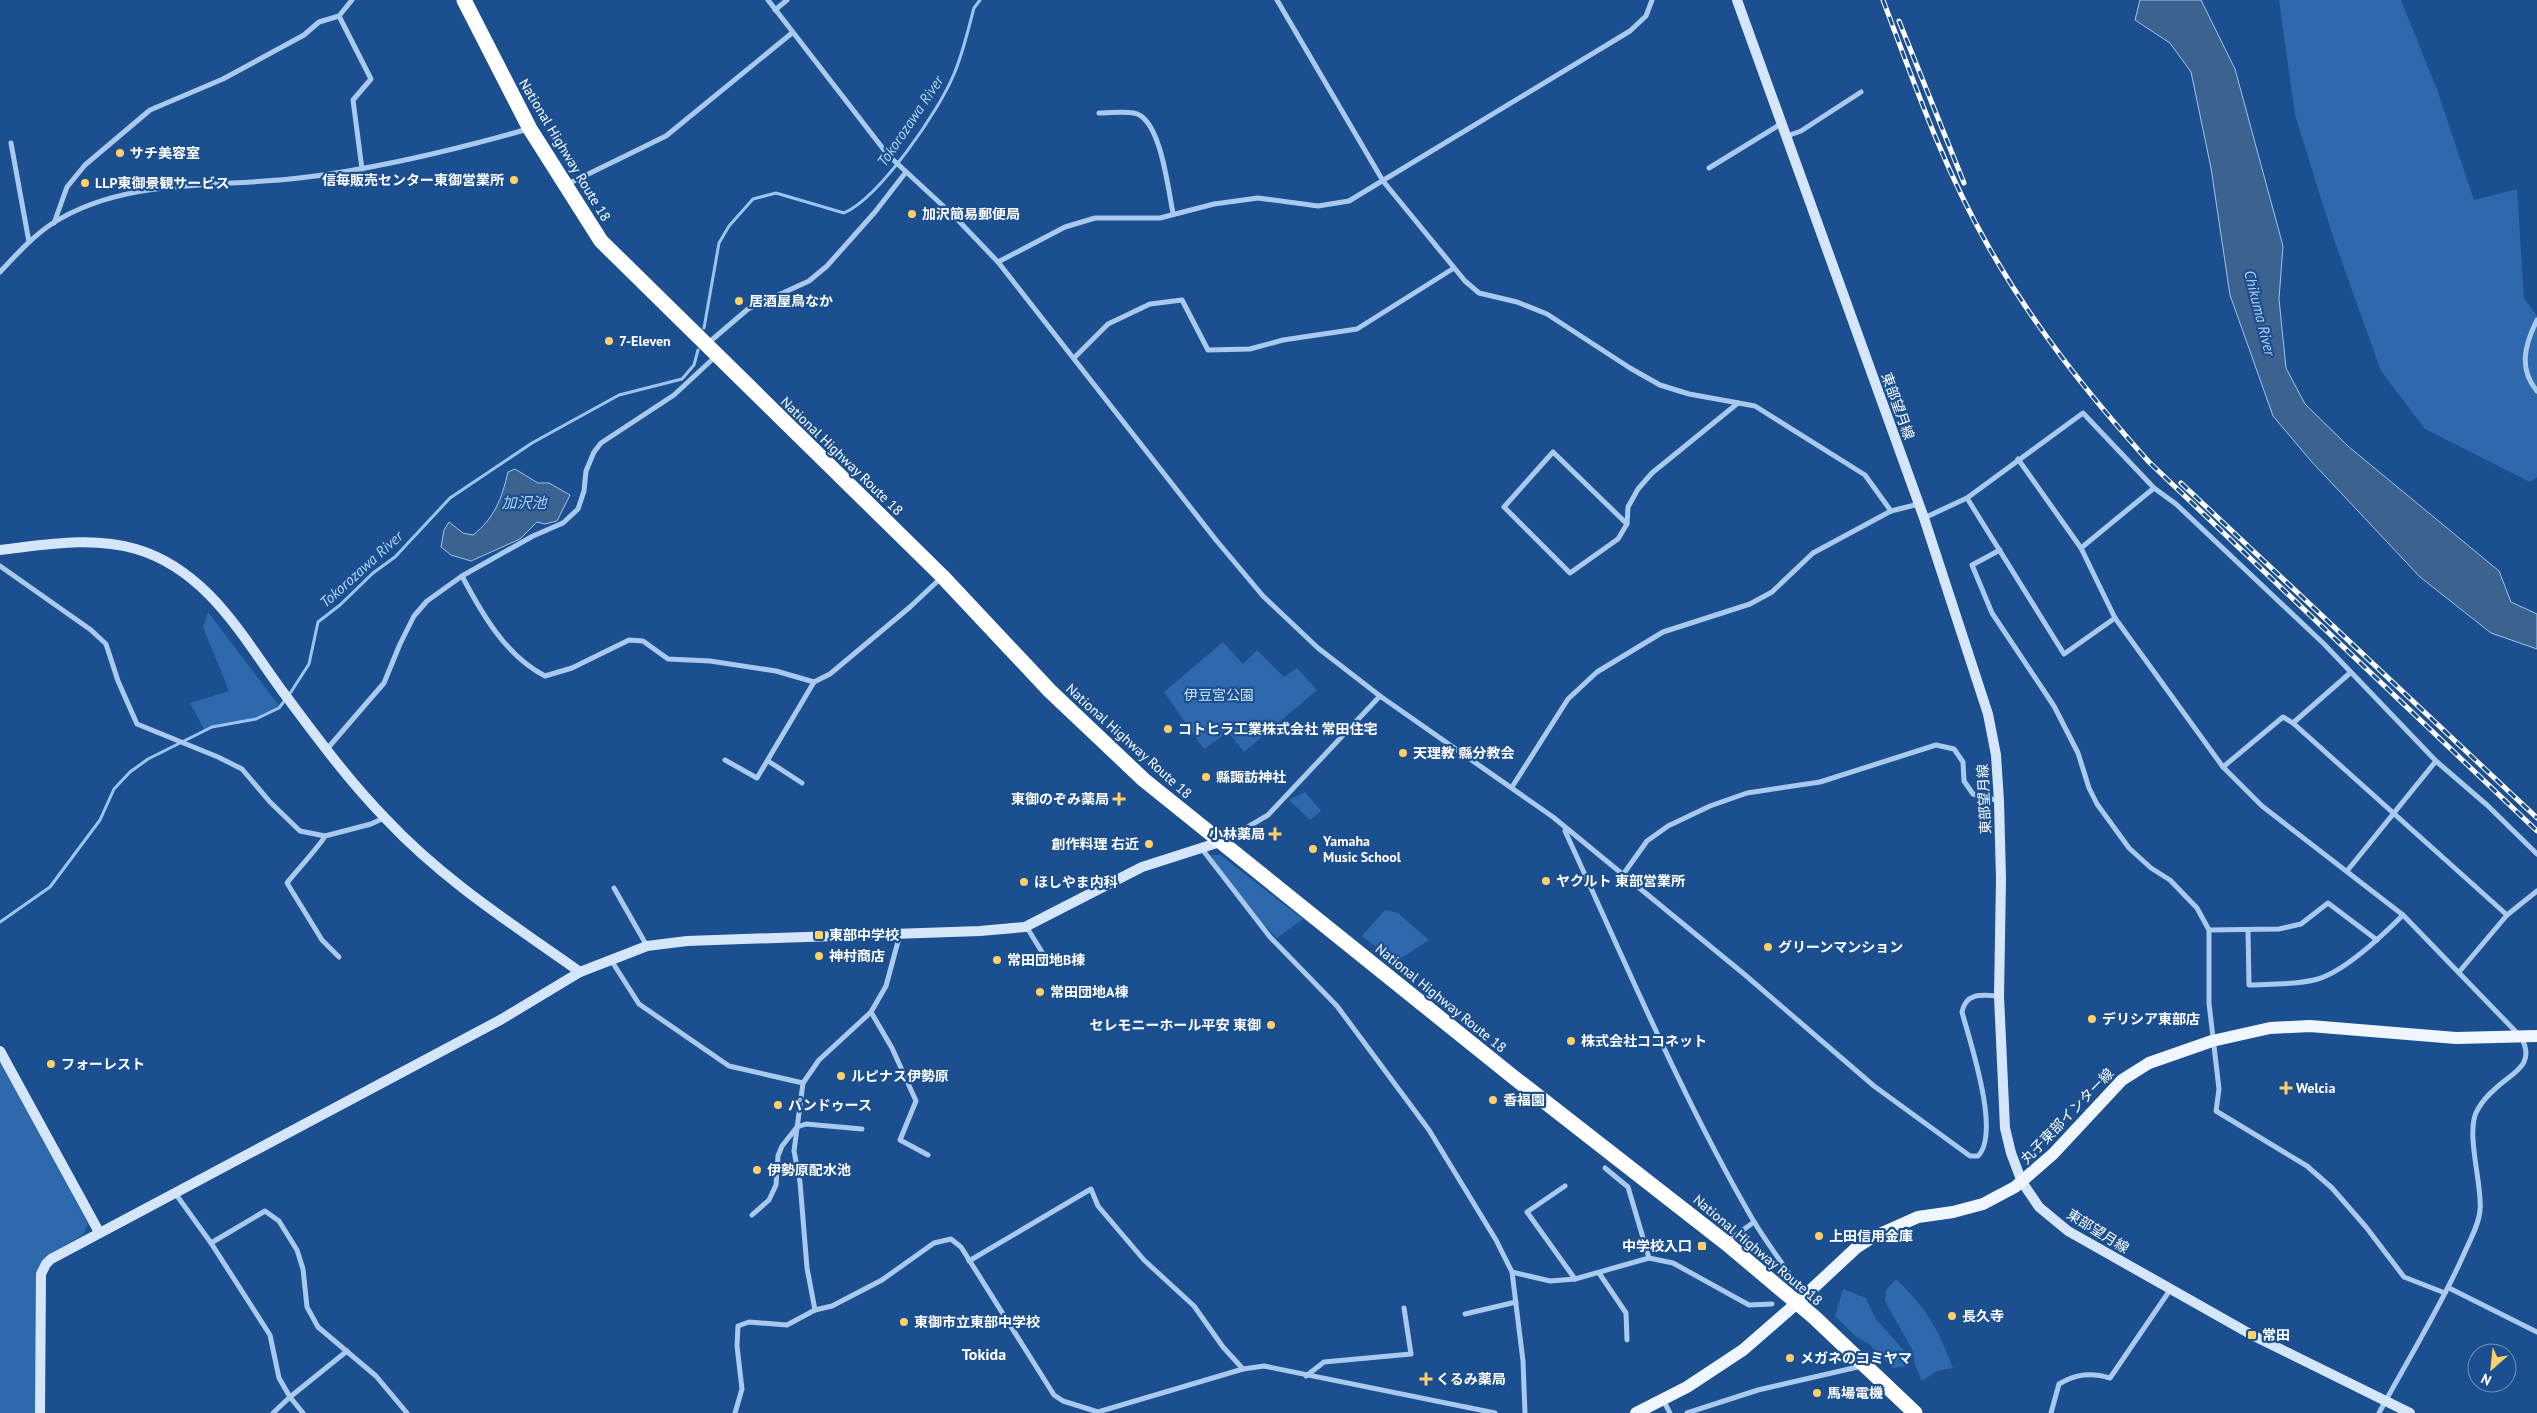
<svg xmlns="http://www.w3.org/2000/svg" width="2537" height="1413" viewBox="0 0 2537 1413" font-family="'PT Sans','Noto Sans JP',sans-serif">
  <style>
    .green { fill: #2e69ad }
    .water { fill: #3c6290; stroke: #9cc4f0 }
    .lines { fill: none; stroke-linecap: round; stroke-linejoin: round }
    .stream { stroke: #9cc4f0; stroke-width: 3 }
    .street { stroke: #a9c9ee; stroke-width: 5 }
    .secondary { stroke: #d6e6fa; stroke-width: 10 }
    .primary { stroke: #f0f6ff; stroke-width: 12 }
    .highway { stroke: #fff; stroke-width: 15 }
    .rail-casing { stroke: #fff; stroke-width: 5 }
    .rail { stroke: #1b4f8f; stroke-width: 3; stroke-dasharray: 9; stroke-linecap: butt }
    .poi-dot { fill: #ffd166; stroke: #1b4f8f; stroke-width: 2 }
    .labels { text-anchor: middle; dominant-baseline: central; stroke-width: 4.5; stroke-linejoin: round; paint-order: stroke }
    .street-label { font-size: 14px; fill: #fff; stroke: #1b4f8f }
    .poi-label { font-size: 14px; font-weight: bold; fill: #fff; stroke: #1b4f8f; text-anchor: start }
    .park-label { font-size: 14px; fill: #cfe3fa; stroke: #1b4f8f }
    .water-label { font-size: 15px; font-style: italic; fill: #b5d3f5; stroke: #1b4f8f }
    .quarter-label { font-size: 16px; font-weight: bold; fill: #fff; stroke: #1b4f8f }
  </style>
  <rect width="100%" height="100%" fill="#1b4f8f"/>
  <!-- green -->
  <g class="green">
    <polygon points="2279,0 2401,0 2438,92 2474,200 2517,189 2524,298 2537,316 2537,477 2530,482 2425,429 2381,371 2333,237 2295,115"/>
    <polygon points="208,612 280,707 256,719 212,727 205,731 190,703 229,691 203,627"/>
    <polygon points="1223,642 1243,664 1257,650 1284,677 1297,668 1317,690 1244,752 1228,732 1204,749 1164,692"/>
    <polygon points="1305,792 1321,811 1310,820 1289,800"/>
    <polygon points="1212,855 1220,855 1303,919 1277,938 1257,917 1213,861"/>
    <polygon points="1385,910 1398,913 1429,940 1395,962 1362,936"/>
    <polygon points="0,1059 88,1224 83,1235 46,1256 37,1274 35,1413 0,1413"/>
    <path d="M1896 1279C1927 1309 1938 1328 1953 1368L1937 1371 1922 1381 1915 1365 1913 1351 1885 1301 1886 1290Z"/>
    <polygon points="1843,1289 1866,1298 1875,1318 1908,1355 1908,1366 1893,1368 1869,1344 1855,1336 1835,1316"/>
  </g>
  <!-- water -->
  <g class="water">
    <polygon points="2140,0 2201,0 2235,69 2283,246 2279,299 2286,368 2305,404 2349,447 2499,571 2511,602 2537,614 2537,649 2491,633 2420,577 2311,461 2273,416 2230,295 2211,168 2191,72 2170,43 2135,20"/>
    <path d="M515 469 538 483H549L570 495 557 521 545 524 537 522 520 539 471 561 451 555 441 547 444 530 449 522 463 533 473 535C494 519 502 498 508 472Z"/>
  </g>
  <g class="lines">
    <!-- stream -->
    <g class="stream">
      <path d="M704 328 719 243 729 226 753 199 776 193 844 213C880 197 939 111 954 74 963 53 968 30 974 8L980 0"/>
      <polyline points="289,695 309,664 318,622 340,605 373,573 395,557 450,498 532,443 619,395 682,379 694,365 698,350"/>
      <polyline points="0,922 50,887 100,820 114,789 130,772 148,759 212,727 256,719 279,708 285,700"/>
    </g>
    <!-- street -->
    <g class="street">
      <path d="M768 0 888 155 954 216 998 262 1216 540 1263 596 1318 648 1380 696 1553 817 1744 974 1874 1086 1970 1156H1978C2001 1133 1970 1042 1962 1012 1966 992 1982 995 1999 996"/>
      <polyline points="1277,0 1383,181 1465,281 1479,293 1517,302 1547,314 1630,368 1660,385 1689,394 1755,406 1865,475 1891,511"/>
      <polyline points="775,10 787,0"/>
      <polyline points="339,16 371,79 353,100 362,169"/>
      <path d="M1099 113C1110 113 1123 111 1134 113 1161 118 1168 190 1173 213"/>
      <polyline points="1787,136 1801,131 1861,92"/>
      <polyline points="11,143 29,242"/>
      <polyline points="1709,168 1781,124"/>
      <polyline points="567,181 572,182 666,136 792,33"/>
      <polyline points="54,223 67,187 85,165 150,110 223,79 304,35 319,22 339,16 352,0"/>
      <polyline points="998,262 1065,227 1095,218 1160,218 1214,204 1258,198 1318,206 1349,201 1630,31 1646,16 1652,0"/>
      <path d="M0 272C16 255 33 236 53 223 126 177 217 188 299 178 376 169 454 150 528 129"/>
      <path d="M2537 320C2525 344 2518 369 2537 391"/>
      <polyline points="707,344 748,309 809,281 827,266 875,212 906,172"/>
      <polyline points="1074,358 1108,324 1150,304 1182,300 1208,350 1250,349 1283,340 1357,329 1454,268"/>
      <path d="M2018 459 2081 548 2115 618 2223 767 2262 806 2403 915 2521 1037C2537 1066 2511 1073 2495 1089 2489 1094 2482 1102 2478 1109 2464 1130 2483 1186 2480 1210 2479 1225 2469 1242 2463 1256 2439 1310 2407 1361 2379 1413"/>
      <polyline points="2154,488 2176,504 2324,644 2436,761 2487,805 2537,854"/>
      <polyline points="1967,498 2064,654 2115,618"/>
      <polyline points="1924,518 1967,498 2083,413 2154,488 2081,548"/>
      <polyline points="1627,524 1553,452 1504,507 1570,573 1618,539 1627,524 1628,507 1638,489 1652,473 1738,403"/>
      <polyline points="2000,550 1972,565 1992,613 2054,706 2078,753 2089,788 2097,804 2129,848 2151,868 2170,880 2197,908 2209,930 2209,1003 2219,1089 2216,1111 2307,1166 2332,1188 2366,1227 2404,1277 2445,1293"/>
      <polyline points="0,566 91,630 106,644 118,681 137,724 218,757 242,769 270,802 300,831 325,836 371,824 384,818"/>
      <path d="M462 576C482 614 506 656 545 676L572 668 629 640 643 641 668 659 710 661 776 671 814 682 830 674 910 607 942 577"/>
      <polyline points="2293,723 2350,673"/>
      <polyline points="327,749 384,683 400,644 414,616 427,601 462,576 533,536 563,523 578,509 584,491 586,471 594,452 601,443 674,395 716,356"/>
      <polyline points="725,760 757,778 814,682"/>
      <polyline points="768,761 802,783"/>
      <polyline points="2223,767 2283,717 2293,723 2507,915"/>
      <polyline points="1512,787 1568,699 1597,672 1663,632 1750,604 1772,592 1813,553 1891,511 1919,504"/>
      <path d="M1565 831C1625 961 1681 1096 1753 1220 1766 1242 1782 1262 1795 1283"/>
      <path d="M325 836C323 842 293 875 287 883L322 940 339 957"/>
      <polyline points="1224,841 1268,815 1380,696"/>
      <polyline points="1202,849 1270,937 1337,1006 1429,1130 1496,1240 1512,1272 1523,1361 1525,1413"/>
      <polyline points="2347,871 2436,761"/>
      <polyline points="1622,876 1647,841 1668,826 1710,806 1747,793 1820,782 1936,745 1954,749 1963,762 1964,781 1973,794 1999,801"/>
      <polyline points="614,888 647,946"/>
      <polyline points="1026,926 1045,957 1056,964 1078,957"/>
      <polyline points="2209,930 2279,929 2301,924 2328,903 2377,940"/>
      <path d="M2248 930 2249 985C2270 984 2293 985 2314 980 2342 974 2383 935 2403 915"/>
      <polyline points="611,960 639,1004 729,1066 803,1083"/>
      <polyline points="2459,972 2507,915 2537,891"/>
      <polyline points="871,1012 892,1048 916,1101 900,1140 928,1155"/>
      <polyline points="1605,1168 1628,1187 1649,1258"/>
      <polyline points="1565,1186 1527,1212 1575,1279"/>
      <polyline points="175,1193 211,1243 270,1335 279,1378 290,1397 347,1351"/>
      <polyline points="752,1215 769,1200 776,1185 778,1156 782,1146 797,1127 806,1124 862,1129"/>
      <polyline points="1728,1241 1754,1222"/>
      <polyline points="211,1243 265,1211 279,1221 297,1250 303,1269 307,1307 318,1327 376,1376 407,1413"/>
      <polyline points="969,1261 1091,1189 1098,1206 1144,1260 1194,1306 1223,1347 1243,1369"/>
      <polyline points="1512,1272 1550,1281 1575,1279 1649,1258 1673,1263 1749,1305 1772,1304"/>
      <polyline points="1599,1273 1626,1313 1627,1340"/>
      <polyline points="2449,1288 2537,1332"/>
      <polyline points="815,1310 807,1268 800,1182 794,1151 803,1083 819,1060 871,1012 886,986 900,934"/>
      <polyline points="1465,1314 1516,1302"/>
      <polyline points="1306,1376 1324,1362 1411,1354 1404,1308"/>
      <polyline points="1663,1400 1670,1413"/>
      <polyline points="273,1413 290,1397 303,1413"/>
      <polyline points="735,1413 742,1389 737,1346 738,1326 749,1322 787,1325 815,1310 832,1306 882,1280 934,1243 951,1239 961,1247 1054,1395 1063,1401 1098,1412 1243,1369 1264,1366 1495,1413"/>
      <polyline points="1687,1413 1758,1390 1862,1366"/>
      <path d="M2051 1413 2059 1384C2076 1374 2091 1372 2110 1378L2170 1290"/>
    </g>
    <!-- secondary -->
    <g class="secondary">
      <polyline points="1737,0 1924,518 1988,714 1996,755 1999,801 2001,879 1999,996 2005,1128 2011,1153 2022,1182 2039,1207 2068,1231 2252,1335 2410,1413"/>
      <path d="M0 550C45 545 91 536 136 549 207 570 242 636 283 692 315 735 348 780 386 819 442 879 512 924 580 972"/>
      <polyline points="0,1051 99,1232"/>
      <polyline points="40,1413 41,1274 46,1264 51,1259 502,1019 580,972 647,946 687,941 980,931 1025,927 1142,867 1220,842"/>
    </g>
    <!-- primary -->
    <polyline class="primary" points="1636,1413 1687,1387 1743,1350 1797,1303 1856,1248 1873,1237 1918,1217 1953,1212 1983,1204 2015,1187 2053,1154 2122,1080 2149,1063 2212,1041 2270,1028 2310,1026 2456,1038 2537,1036"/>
    <!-- highway -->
    <polyline class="highway" points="464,0 530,129 601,241 942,576 1050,691 1144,780 1512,1076 1726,1243 1814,1317 1915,1413"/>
    <!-- rail casing -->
    <g class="rail-casing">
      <g id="rail">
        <path d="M1883 0C1914 82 1943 167 1987 244 2032 324 2088 394 2149 462L2537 831"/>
        <polyline points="1899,21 1964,183"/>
        <polyline points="2181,483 2537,818"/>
      </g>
    </g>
    <!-- rail -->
    <use href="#rail" class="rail"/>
  </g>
  <!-- markers -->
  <g class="poi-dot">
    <circle cx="120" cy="153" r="5"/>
    <circle cx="514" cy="180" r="5"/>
    <circle cx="85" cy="183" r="5"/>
    <circle cx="912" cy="214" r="5"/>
    <circle cx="739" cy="301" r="5"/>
    <circle cx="609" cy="341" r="5"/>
    <circle cx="1168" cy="729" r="5"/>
    <circle cx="1403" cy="753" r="5"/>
    <circle cx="1206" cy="777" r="5"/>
    <path d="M1116.5 791.5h5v5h5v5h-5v5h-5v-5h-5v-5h5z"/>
    <path d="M1272.5 826.5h5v5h5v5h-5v5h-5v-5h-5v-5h5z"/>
    <circle cx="1149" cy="844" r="5"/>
    <circle cx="1313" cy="849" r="5"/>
    <circle cx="1546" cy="881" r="5"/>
    <circle cx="1024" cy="882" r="5"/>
    <rect x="814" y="930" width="10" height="10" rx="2.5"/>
    <circle cx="1768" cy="947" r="5"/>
    <circle cx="819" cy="956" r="5"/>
    <circle cx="997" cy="960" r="5"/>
    <circle cx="1040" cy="992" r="5"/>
    <circle cx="2092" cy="1019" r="5"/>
    <circle cx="1271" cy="1025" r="5"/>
    <circle cx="1571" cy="1041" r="5"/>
    <circle cx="51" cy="1064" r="5"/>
    <circle cx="841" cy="1076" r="5"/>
    <path d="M2283.5 1080.5h5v5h5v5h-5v5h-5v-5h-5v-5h5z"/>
    <circle cx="1493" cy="1100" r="5"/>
    <circle cx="778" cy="1105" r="5"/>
    <circle cx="757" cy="1170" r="5"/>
    <circle cx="1819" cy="1236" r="5"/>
    <rect x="1697" y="1241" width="10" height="10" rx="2.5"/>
    <circle cx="1952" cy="1316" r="5"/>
    <circle cx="904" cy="1322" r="5"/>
    <rect x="2247" y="1330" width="10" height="10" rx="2.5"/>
    <circle cx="1790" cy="1358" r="5"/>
    <path d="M1423.5 1371.5h5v5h5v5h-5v5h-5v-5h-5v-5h5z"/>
    <circle cx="1817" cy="1393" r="5"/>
  </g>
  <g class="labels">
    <!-- street labels -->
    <g class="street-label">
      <text transform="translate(565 150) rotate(59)">National Highway Route 18</text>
      <text transform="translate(1898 406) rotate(70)">東部望月線</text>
      <text transform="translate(842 456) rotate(44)">National Highway Route 18</text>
      <text transform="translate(1129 741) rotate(42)">National Highway Route 18</text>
      <text transform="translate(1984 799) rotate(-93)">東部望月線</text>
      <text transform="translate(1441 998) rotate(39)">National Highway Route 18</text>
      <text transform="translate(2067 1116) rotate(-46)">丸子東部インター線</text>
      <text transform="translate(2098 1231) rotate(32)">東部望月線</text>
      <text transform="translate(1758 1250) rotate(40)">National Highway Route 18</text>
    </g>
    <!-- poi labels -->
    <g class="poi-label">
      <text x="130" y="153">サチ美容室</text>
      <text x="504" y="180" text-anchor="end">信毎販売センター東御営業所</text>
      <text x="95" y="183">LLP東御景観サービス</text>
      <text x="922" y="214">加沢簡易郵便局</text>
      <text x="749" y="301">居酒屋鳥なか</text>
      <text x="619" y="341">7-Eleven</text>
      <text x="1178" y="729">コトヒラ工業株式会社 常田住宅</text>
      <text x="1413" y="753">天理教 縣分教会</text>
      <text x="1216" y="777">縣諏訪神社</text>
      <text x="1109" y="799" text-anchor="end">東御のぞみ薬局</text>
      <text x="1265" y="834" text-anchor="end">小林薬局</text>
      <text x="1323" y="841">Yamaha<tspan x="1323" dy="16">Music School</tspan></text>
      <text x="1139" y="844" text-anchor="end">創作料理 右近</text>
      <text x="1556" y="881">ヤクルト 東部営業所</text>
      <text x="1034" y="882">ほしやま内科</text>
      <text x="829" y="935">東部中学校</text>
      <text x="1778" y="947">グリーンマンション</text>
      <text x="829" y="956">神村商店</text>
      <text x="1007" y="960">常田団地B棟</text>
      <text x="1050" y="992">常田団地A棟</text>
      <text x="2102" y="1019">デリシア東部店</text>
      <text x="1261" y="1025" text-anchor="end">セレモニーホール平安 東御</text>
      <text x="1581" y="1041">株式会社ココネット</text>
      <text x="61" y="1064">フォーレスト</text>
      <text x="851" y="1076">ルピナス伊勢原</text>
      <text x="2296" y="1088">Welcia</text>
      <text x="1503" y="1100">香福園</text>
      <text x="788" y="1105">パンドゥース</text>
      <text x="767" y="1170">伊勢原配水池</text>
      <text x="1829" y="1236">上田信用金庫</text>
      <text x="1692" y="1246" text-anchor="end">中学校入口</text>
      <text x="1962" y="1316">長久寺</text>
      <text x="914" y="1322">東御市立東部中学校</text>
      <text x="2262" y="1335">常田</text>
      <text x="1800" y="1358">メガネのコミヤマ</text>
      <text x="1436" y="1379">くるみ薬局</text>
      <text x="1827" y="1393">馬場電機</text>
    </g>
    <!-- park labels -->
    <g class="park-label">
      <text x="1219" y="695">伊豆宮公園</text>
    </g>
    <!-- water labels -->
    <g class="water-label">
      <text transform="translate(910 121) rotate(-56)">Tokorozawa River</text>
      <text transform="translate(2260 313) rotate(76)">Chikuma River</text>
      <text x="524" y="502">加沢池</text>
      <text transform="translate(361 569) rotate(-42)">Tokorozawa River</text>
    </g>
    <!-- quarter labels -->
    <g class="quarter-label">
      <text x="984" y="1354">Tokida</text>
    </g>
  </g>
  <!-- north arrow -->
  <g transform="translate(2492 1368) rotate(207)"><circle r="24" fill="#1b4f8f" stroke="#7695bc"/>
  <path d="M0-4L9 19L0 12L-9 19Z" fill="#ffd166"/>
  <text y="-8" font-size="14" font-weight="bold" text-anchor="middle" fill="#ffffff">N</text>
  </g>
</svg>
